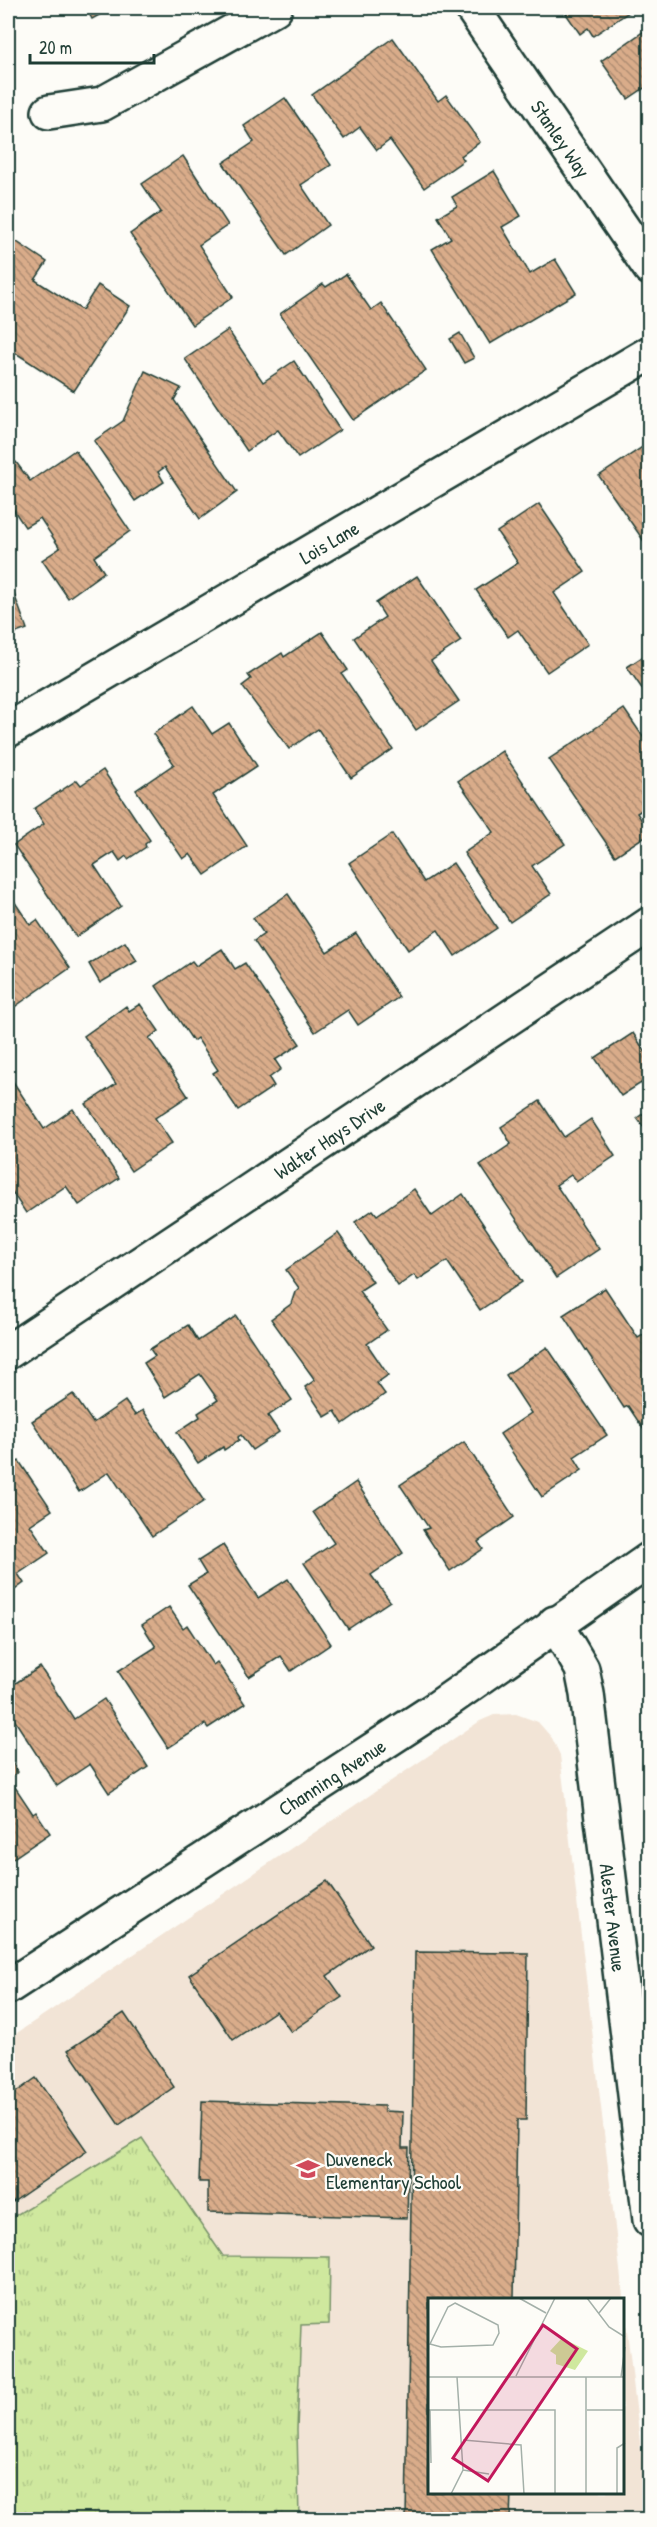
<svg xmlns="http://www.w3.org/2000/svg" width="657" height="2527" viewBox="0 0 657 2527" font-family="'Patrick Hand',sans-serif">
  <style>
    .built { fill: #f2e4d6; fill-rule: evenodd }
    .park { fill: url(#park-tufts); stroke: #779269; stroke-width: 1.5 }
    .building { fill: url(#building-back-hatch); stroke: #1f3d34; stroke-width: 1.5 }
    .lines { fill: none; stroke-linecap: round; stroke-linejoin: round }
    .minor-casing { stroke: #1f3d34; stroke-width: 38 }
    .minor { stroke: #fdfcf7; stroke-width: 33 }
    .labels { text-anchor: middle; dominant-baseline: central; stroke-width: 4.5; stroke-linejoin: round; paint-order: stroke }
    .street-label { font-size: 20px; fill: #1f3d34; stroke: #fdfcf7 }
    .poi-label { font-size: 20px; fill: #1f3d34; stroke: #fdfcf7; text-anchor: start }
    .inset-road { fill: none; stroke: #a4b0a9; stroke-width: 1.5 }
    .view { fill: #c2185b; fill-opacity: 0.15; stroke: #c2185b; stroke-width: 3 }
    .inset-edge { fill: none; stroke: #1f3d34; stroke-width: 3 }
  </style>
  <defs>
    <pattern id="park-tufts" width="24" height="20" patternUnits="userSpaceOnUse" patternTransform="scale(1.5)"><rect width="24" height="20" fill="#cfe89e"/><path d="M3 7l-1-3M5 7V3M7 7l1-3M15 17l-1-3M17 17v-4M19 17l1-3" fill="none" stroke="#b1c889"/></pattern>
    <pattern id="building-back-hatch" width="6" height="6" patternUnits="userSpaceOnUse" patternTransform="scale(1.5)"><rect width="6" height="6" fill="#d9ac8a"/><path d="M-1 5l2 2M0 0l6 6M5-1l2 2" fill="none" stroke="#af8d72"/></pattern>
  </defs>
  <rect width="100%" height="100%" fill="#fdfcf7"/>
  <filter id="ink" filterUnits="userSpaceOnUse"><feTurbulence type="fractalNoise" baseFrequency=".0167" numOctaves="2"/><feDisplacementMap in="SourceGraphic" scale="12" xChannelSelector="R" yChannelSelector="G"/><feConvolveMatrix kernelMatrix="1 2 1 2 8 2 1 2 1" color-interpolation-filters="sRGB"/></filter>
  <g filter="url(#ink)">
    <!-- built -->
    <path class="built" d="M516 1714 538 1722 552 1738 560 1755 649 2519 8 2520V2039L480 1721 494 1715ZM429 2299H622V2492H429Z"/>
    <!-- park -->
    <polygon class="park" points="142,2138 223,2256 330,2257 329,2324 301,2325 297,2429 299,2519 8,2519 8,2220"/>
    <!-- building -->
    <g class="building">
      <polygon points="86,8 112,8 92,19"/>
      <polygon points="562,8 635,8 593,36 588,28 580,34"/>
      <polygon points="650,27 650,84 628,99 601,61"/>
      <polygon points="393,38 438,101 446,95 480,142 461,156 464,160 424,188 390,140 377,150 360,127 344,139 312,95"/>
      <polygon points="285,98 331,165 301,185 328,225 286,255 223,163 254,142 244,126"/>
      <polygon points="183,156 228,225 199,245 233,297 192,325 130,234 161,212 142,184"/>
      <polygon points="494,171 521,216 502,227 530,274 555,259 576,293 490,344 432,249 451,238 438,217 457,206 452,197"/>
      <polygon points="8,236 47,262 35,280 82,310 98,285 130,306 74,391 8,348"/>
      <polygon points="346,274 371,310 381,303 426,370 353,420 280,314 323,284 326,287"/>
      <polygon points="228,330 263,382 294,361 340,430 298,458 278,430 247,451 185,359"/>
      <polygon points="460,333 474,358 464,363 450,339"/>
      <polygon points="145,371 181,388 174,400 237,492 200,519 165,467 158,472 164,482 135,501 94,441 123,421"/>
      <polygon points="650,442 650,550 599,476"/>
      <polygon points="75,450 130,531 94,557 104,572 68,598 42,560 60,548 40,518 25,527 11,506 8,508 8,468 16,462 30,481"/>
      <polygon points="539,504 585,572 554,593 588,644 547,672 518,630 508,637 476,590 518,563 497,532"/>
      <polygon points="417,576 461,641 431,661 459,701 416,730 354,638 385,617 376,603"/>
      <polygon points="10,583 27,629 8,636 8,584"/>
      <polygon points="322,632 348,670 342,674 393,749 351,778 318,729 289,749 242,686 251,679 248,675 282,653 284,657"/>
      <polygon points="650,652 650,700 627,667"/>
      <polygon points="193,706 212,734 229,723 257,766 213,795 247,846 205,875 190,854 183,859 136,790 174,764 153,734"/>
      <polygon points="624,709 650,747 650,805 637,813 650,833 615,856 549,759"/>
      <polygon points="502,751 565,844 532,866 551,894 510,922 464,853 494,832 458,781"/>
      <polygon points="103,770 150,840 145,844 146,847 128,859 126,856 120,861 114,852 94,865 121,906 76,937 14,845 44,824 34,809 77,780 81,785"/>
      <polygon points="392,834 424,882 453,863 497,928 455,956 438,930 408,950 349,863"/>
      <polygon points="8,892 30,925 37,920 70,968 13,1008 8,1001"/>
      <polygon points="288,894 327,952 356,933 399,997 358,1025 348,1010 315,1032 254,941 264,934 253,918"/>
      <polygon points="125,942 137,961 100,983 89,964"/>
      <polygon points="222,949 235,969 245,963 300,1044 275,1060 281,1069 269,1078 274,1086 238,1110 213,1073 218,1070 197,1038 193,1041 156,986 192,961 196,966"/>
      <polygon points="140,1004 159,1031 149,1038 188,1096 155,1118 172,1143 131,1171 86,1104 116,1084 84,1036 126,1006 129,1011"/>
      <polygon points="633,1033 646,1053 650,1050 650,1096 641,1083 621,1096 595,1058"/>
      <polygon points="12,1080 44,1129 73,1109 119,1178 79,1205 66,1186 26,1213 8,1186 8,1083"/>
      <polygon points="540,1101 564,1137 591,1119 615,1156 576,1182 571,1175 556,1185 599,1249 556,1278 480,1165 511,1144 501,1127"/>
      <polygon points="650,1109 650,1136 637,1118"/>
      <polygon points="414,1189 432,1216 463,1194 522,1282 480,1310 447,1261 418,1280 414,1275 398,1286 355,1222 373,1210 377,1215"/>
      <polygon points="338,1233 373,1282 359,1291 387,1330 367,1344 388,1375 377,1383 385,1394 343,1424 335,1411 325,1417 305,1387 315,1380 271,1319 291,1304 295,1292 299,1288 286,1270"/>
      <polygon points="605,1288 638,1338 650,1331 650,1430 646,1433 628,1406 624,1408 563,1315"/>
      <polygon points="236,1316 292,1400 268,1416 279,1432 252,1450 241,1435 238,1437 239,1440 224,1450 223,1447 198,1463 177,1432 200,1417 198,1413 218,1400 200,1374 165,1397 144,1363 155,1356 150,1349 188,1325 198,1341"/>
      <polygon points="547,1347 607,1435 574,1457 582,1470 542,1497 500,1434 531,1413 506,1375"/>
      <polygon points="73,1394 93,1423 125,1401 135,1415 143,1410 204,1501 152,1536 109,1472 79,1492 32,1421"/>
      <polygon points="464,1442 514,1517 478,1542 483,1549 450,1571 423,1530 429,1528 400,1485"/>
      <polygon points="19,1461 52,1510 30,1525 49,1553 18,1574 24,1583 8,1595 8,1469"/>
      <polygon points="356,1482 403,1553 371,1575 390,1601 348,1629 304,1563 334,1543 313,1512"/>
      <polygon points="223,1545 258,1598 288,1579 331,1644 291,1671 281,1656 249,1677 188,1585 206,1574 198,1561"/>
      <polygon points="169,1607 183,1628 187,1625 213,1665 217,1662 245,1704 208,1728 205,1724 168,1748 118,1671 156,1647 142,1625"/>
      <polygon points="40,1667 74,1719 104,1699 148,1767 109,1793 90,1764 57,1786 8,1710 8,1688"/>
      <polygon points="8,1756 18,1772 9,1778 33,1814 36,1812 50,1833 9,1861"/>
      <polygon points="327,1881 371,1945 327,1976 342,1997 291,2032 276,2011 233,2040 189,1975"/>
      <polygon points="415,1952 528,1953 526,2120 517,2120 514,2299 429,2299 429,2492 511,2492 510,2520 406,2520"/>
      <polygon points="124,2013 174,2087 119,2125 68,2050"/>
      <polygon points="36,2078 87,2151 13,2202 8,2195 8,2098"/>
      <polygon points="202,2101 384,2106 384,2111 403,2112 402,2148 409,2148 407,2218 208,2212 208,2182 199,2182"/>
    </g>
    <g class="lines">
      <!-- minor casing -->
      <g class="minor-casing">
        <g id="minor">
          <path id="s1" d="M472 8 650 268"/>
          <polyline points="49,112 102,104 275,8"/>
          <path id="s2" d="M8 730 650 353"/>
          <path id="s3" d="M8 1352 650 924"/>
          <path id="s4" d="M555 1623 582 1669 587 1694 650 2220"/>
          <path id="s5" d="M8 1987 437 1708 650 1559"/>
        </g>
      </g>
      <!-- minor -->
      <use href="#minor" class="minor"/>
    </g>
  </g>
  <!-- icons -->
  <defs>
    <g id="school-bare" transform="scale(1.8)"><path d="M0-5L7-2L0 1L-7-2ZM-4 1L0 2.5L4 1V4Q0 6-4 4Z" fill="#d1495b" stroke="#fdfcf7" stroke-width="2.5" paint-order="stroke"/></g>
  </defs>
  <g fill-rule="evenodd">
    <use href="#school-bare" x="308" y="2169"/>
  </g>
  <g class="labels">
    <!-- street labels -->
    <g class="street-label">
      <text stroke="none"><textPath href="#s1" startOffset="158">Stanley Way</textPath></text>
      <text stroke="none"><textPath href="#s2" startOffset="372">Lois Lane</textPath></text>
      <text stroke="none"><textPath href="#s3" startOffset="386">Walter Hays Drive</textPath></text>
      <text stroke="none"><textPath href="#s5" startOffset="386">Channing Avenue</textPath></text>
      <text stroke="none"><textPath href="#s4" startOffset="304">Alester Avenue</textPath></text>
    </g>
    <!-- poi labels -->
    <g class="poi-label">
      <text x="326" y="2158">Duveneck<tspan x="326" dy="23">Elementary School</tspan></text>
    </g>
  </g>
  <!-- overview -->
  <g transform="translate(428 2298)">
    <rect width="196" height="196" fill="#fdfcf7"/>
    <path d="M134 40 160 53 147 72 128 66V57L122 53Z" fill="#cfe89e"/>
    <path class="inset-road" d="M91 0 118 15M159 0 181 29 197 39M27 5 70 27 71 35 65 47 13 49 2 46 20 9ZM171 15 183 0M88 78 127 0M0 79H197M193 79 197 49M0 112H127V196M2 112 3 165M159 112H197M35 142 93 147 96 196M35 172 61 176M23 196 35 172 29 79M158 196V79M189 196V150L197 145"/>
    <path class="view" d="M115 27 149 51 60 183 25 160Z"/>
    <rect width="196" height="196" class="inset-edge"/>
  </g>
  <!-- margin -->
  <rect width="657" height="2527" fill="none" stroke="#fdfcf7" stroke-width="30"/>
  <rect x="15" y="15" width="627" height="2497" fill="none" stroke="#1f3d34" stroke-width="2" filter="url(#ink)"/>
  <!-- scale -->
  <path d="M30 54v9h124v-9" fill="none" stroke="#1f3d34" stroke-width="3"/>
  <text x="39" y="54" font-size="18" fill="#1f3d34" stroke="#fdfcf7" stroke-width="4.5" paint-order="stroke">20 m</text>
</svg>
